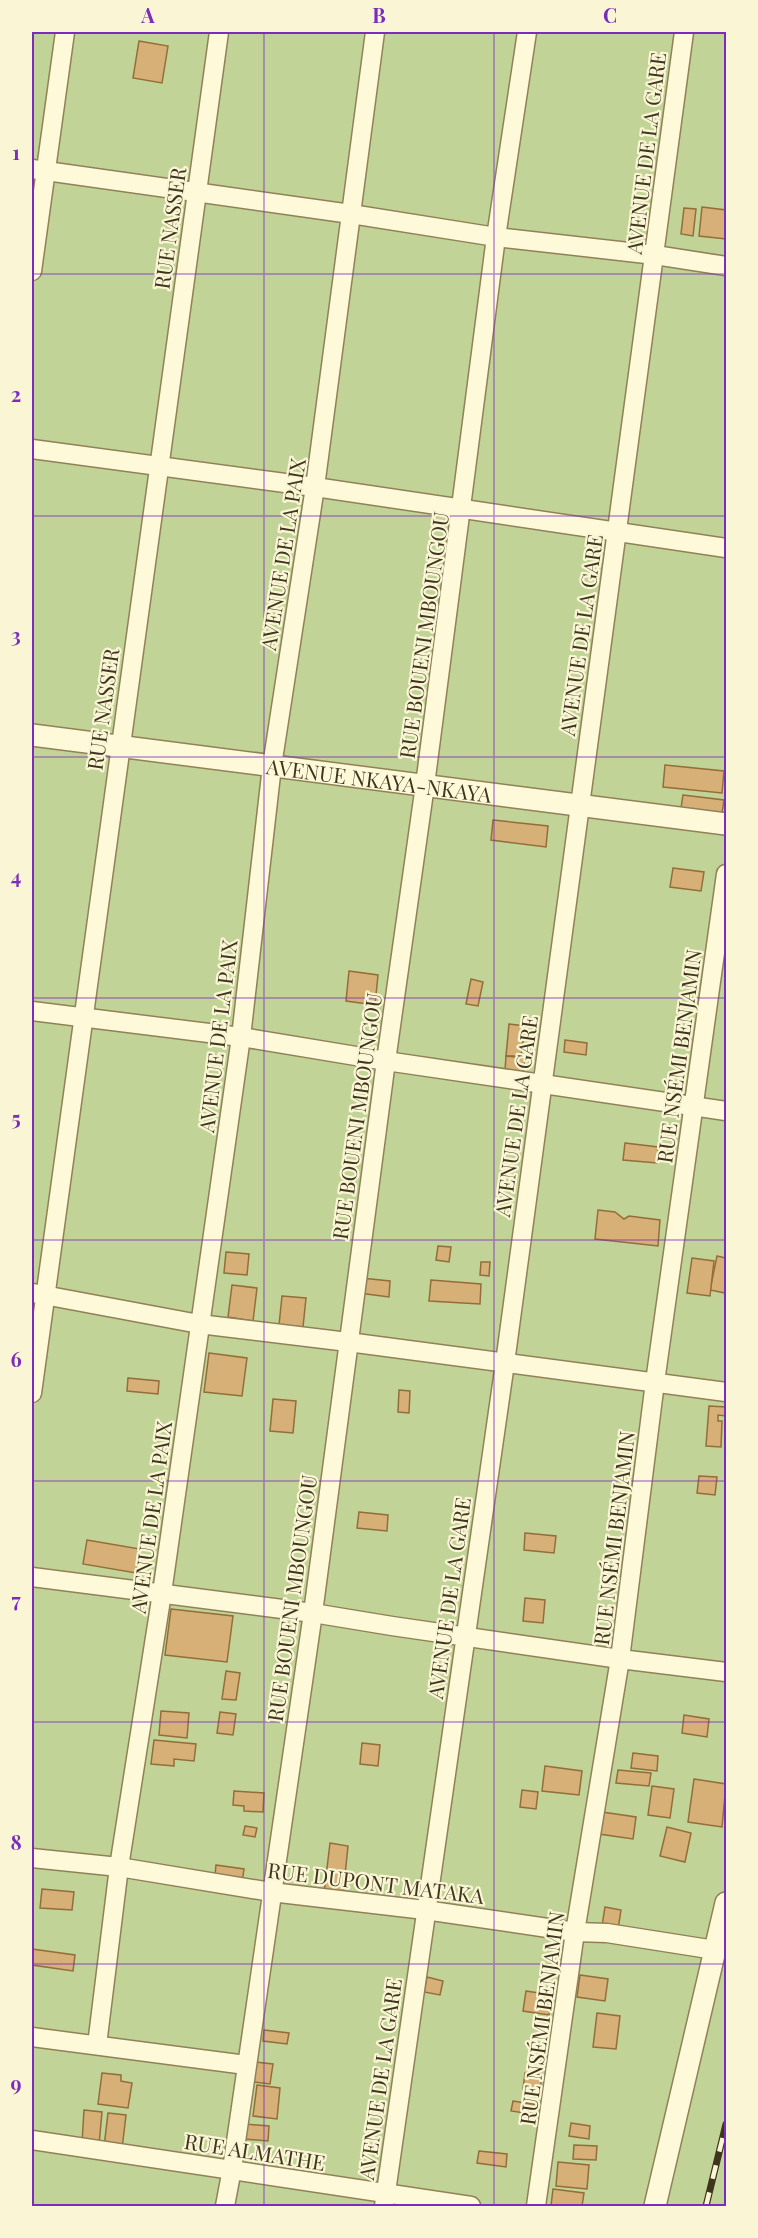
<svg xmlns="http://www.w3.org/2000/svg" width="758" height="2238" viewBox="0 0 758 2238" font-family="'Playfair Display',serif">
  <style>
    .green { fill: #c1d396 }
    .building { fill: #d6b076; stroke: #936e3a; stroke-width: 1.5 }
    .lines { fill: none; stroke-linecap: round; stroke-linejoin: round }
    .minor-casing { stroke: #918158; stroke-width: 21 }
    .tertiary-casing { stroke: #918158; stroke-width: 24 }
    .minor { stroke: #fdf9d9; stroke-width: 18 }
    .tertiary { stroke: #fdf9d9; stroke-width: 21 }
    .rail-casing { stroke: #3f341d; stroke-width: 7 }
    .rail { stroke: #faf6d5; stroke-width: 4.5; stroke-dasharray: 14; stroke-linecap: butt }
    .grid { fill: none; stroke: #7b2cbf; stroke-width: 1.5; stroke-opacity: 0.55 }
    .labels { text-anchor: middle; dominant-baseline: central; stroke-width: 4.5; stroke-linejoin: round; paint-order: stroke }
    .street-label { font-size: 21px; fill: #3f341d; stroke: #faf6d5 }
    .neatline { fill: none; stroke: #7b2cbf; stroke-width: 2 }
    .grid-label { font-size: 20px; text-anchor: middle; font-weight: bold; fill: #7b2cbf }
  </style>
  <rect width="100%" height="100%" fill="#f3eec4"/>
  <!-- green -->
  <rect class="green" x="32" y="32" width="694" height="2174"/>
  <!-- building -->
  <g class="building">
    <polygon points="139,41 168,46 162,83 133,78"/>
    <polygon points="702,207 726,210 726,239 699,236"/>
    <polygon points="684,208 696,209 693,236 681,234"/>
    <polygon points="665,765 724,771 722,793 663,787"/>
    <polygon points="683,795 724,800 722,813 681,808"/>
    <polygon points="493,820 548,826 546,847 491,840"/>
    <polygon points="673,868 704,872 701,891 670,887"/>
    <polygon points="349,971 378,975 375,1005 346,1001"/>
    <polygon points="471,979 483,982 478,1006 466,1004"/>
    <polygon points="509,1024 525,1026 521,1056 506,1056"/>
    <polygon points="565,1040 587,1043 586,1055 564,1052"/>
    <polygon points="506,1056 525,1058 523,1073 505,1070"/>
    <polygon points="625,1143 658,1147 657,1163 623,1160"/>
    <polygon points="598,1210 615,1212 624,1219 629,1216 660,1220 658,1246 595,1239"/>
    <polygon points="438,1246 451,1247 449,1262 436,1260"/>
    <polygon points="226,1252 249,1254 247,1275 224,1273"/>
    <polygon points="717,1256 726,1258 725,1293 710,1290"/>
    <polygon points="692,1258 714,1261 710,1296 687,1293"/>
    <polygon points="481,1262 490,1262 489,1276 480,1275"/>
    <polygon points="361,1278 390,1281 389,1297 359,1293"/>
    <polygon points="431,1280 481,1284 480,1304 429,1301"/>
    <polygon points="232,1285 257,1288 253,1321 228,1317"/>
    <polygon points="282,1296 306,1298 303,1327 279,1325"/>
    <polygon points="209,1353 247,1358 242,1396 204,1392"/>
    <polygon points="128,1378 159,1381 158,1394 127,1391"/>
    <polygon points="399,1390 410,1391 409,1413 398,1412"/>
    <polygon points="273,1399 296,1401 293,1433 270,1431"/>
    <polygon points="709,1406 726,1407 726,1416 718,1415 718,1421 722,1421 721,1447 706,1446"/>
    <polygon points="699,1476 717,1477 715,1495 697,1493"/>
    <polygon points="359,1512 388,1515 387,1531 357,1528"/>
    <polygon points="525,1533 556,1536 554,1553 524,1550"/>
    <polygon points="87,1540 140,1549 136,1573 83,1564"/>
    <polygon points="525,1598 545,1600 543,1623 523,1621"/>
    <polygon points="171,1609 233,1616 227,1662 165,1655"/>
    <polygon points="226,1671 240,1673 236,1700 222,1699"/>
    <polygon points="161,1711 189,1713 187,1738 159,1735"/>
    <polygon points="220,1712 236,1714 233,1735 217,1733"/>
    <polygon points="684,1715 709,1719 707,1737 682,1733"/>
    <polygon points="154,1740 196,1744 194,1761 174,1759 174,1766 151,1764"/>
    <polygon points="362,1743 380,1745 378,1766 360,1764"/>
    <polygon points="633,1753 658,1756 657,1771 631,1768"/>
    <polygon points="545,1766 582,1771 579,1795 542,1791"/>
    <polygon points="618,1770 651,1773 649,1786 616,1783"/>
    <polygon points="694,1779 726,1784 722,1827 688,1822"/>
    <polygon points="652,1786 674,1789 670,1818 648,1815"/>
    <polygon points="522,1790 538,1792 536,1809 520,1807"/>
    <polygon points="234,1791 264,1793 263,1812 244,1811 244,1806 233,1805"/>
    <polygon points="602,1812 636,1817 633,1839 599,1834"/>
    <polygon points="245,1826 257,1828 255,1837 243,1835"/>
    <polygon points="667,1827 691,1833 685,1862 660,1856"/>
    <polygon points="330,1843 348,1846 343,1895 324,1893"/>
    <polygon points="216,1865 244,1869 242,1883 215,1875"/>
    <polygon points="42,1889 74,1892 72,1910 40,1908"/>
    <polygon points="605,1907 621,1910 618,1929 602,1926"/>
    <polygon points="32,1949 75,1955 73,1971 32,1965"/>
    <polygon points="580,1975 608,1979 605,2001 577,1997"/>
    <polygon points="427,1977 443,1981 440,1995 424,1992"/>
    <polygon points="526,1991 552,1995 549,2015 523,2011"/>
    <polygon points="597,2013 620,2016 616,2049 593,2047"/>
    <polygon points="264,2030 289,2033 287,2044 263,2041"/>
    <polygon points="255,2062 273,2064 270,2084 253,2082"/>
    <polygon points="102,2073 121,2075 121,2081 132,2083 128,2108 98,2104"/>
    <polygon points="525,2073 542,2075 540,2091 523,2089"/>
    <polygon points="257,2085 280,2088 277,2119 253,2116"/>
    <polygon points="513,2101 538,2105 537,2115 511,2111"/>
    <polygon points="84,2110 102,2112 99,2145 82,2143"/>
    <polygon points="108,2113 126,2115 122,2149 104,2147"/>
    <polygon points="571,2123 590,2126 589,2139 569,2136"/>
    <polygon points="245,2124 269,2126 268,2141 244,2139"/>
    <polygon points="574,2145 597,2146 596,2160 573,2159"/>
    <polygon points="479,2151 507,2154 506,2167 477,2163"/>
    <polygon points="558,2162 589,2165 587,2189 556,2186"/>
    <polygon points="553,2189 584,2193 582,2206 551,2206"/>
  </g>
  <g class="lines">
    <!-- minor casing -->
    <g class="minor-casing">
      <g id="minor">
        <polyline points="32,169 351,214 496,237 655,255 726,266"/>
        <polyline points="32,271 65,32"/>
        <polyline points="32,449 315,487 726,548"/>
        <polyline points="32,1011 241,1037 386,1061 726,1111"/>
        <polyline points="33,1293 199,1324 348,1342 726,1392"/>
        <polyline points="32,1393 219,32"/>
        <polyline points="32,1577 313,1613 392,1626 620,1659 726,1672"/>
        <polyline points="32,1858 119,1867 271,1892 425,1910 575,1932 607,1933 715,1950"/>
        <polyline points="32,2037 246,2065"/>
        <polyline points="97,2045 119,1867 162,1593 241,1037 272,766 315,487 375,32"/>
        <polyline points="32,2140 471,2206"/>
        <polyline points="225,2206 232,2169 313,1613 386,1061 425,785 496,237 527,32"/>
        <polyline points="384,2206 505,1363 684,32"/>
        <polyline points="536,2206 575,1932 620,1659 655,1382 726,874"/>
      </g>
    </g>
    <!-- tertiary casing -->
    <g class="tertiary-casing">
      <g id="tertiary">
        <path id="s1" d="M32 735 726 824"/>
        <polyline points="655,2206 726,1903"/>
      </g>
    </g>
    <!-- minor -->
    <use href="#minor" class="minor"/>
    <!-- tertiary -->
    <use href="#tertiary" class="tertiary"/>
    <!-- rail casing -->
    <g class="rail-casing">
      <polyline id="rail" points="706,2206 726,2124"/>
    </g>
    <!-- rail -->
    <use href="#rail" class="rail"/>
  </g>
  <!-- grid -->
  <path class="grid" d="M264 32V2206M494 32V2206M32 274H726M32 516H726M32 757H726M32 998H726M32 1240H726M32 1481H726M32 1722H726M32 1964H726"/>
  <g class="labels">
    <!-- street labels -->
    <g class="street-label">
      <text transform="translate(645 153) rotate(-83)">AVENUE DE LA GARE</text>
      <text transform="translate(169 228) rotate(-82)">RUE NASSER</text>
      <text transform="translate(282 554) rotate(-81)">AVENUE DE LA PAIX</text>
      <text transform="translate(423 635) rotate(-82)">RUE BOUENI MBOUNGOU</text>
      <text transform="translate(580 635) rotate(-82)">AVENUE DE LA GARE</text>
      <text transform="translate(102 709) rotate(-82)">RUE NASSER</text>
      <text stroke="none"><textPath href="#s1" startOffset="350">AVENUE NKAYA-NKAYA</textPath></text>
      <text transform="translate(217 1036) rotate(-83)">AVENUE DE LA PAIX</text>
      <text transform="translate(678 1056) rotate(-82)">RUE NSÉMI BENJAMIN</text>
      <text transform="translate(356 1116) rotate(-82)">RUE BOUENI MBOUNGOU</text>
      <text transform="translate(515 1116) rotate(-82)">AVENUE DE LA GARE</text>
      <text transform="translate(150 1517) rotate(-82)">AVENUE DE LA PAIX</text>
      <text transform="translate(613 1538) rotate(-83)">RUE NSÉMI BENJAMIN</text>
      <text transform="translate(291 1598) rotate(-82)">RUE BOUENI MBOUNGOU</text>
      <text transform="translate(448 1598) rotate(-82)">AVENUE DE LA GARE</text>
      <text transform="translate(376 1882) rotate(7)">RUE DUPONT MATAKA</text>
      <text transform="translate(541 2018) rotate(-82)">RUE NSÉMI BENJAMIN</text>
      <text transform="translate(379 2079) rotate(-82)">AVENUE DE LA GARE</text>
      <text transform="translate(255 2151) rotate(9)">RUE ALMATHE</text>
    </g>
  </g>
  <!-- border -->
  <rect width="758" height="2238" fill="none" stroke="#faf6d5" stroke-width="66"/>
  <rect x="33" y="33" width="692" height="2172" class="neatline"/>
  <g class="grid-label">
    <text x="148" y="23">A</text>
    <text x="379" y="23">B</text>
    <text x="610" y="23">C</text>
    <text x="16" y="160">1</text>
    <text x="16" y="402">2</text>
    <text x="16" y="643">3</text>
    <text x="16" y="884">4</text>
    <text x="16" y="1126">5</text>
    <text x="16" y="1367">6</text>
    <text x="16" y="1608">7</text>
    <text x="16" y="1850">8</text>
    <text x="16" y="2091">9</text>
  </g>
</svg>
